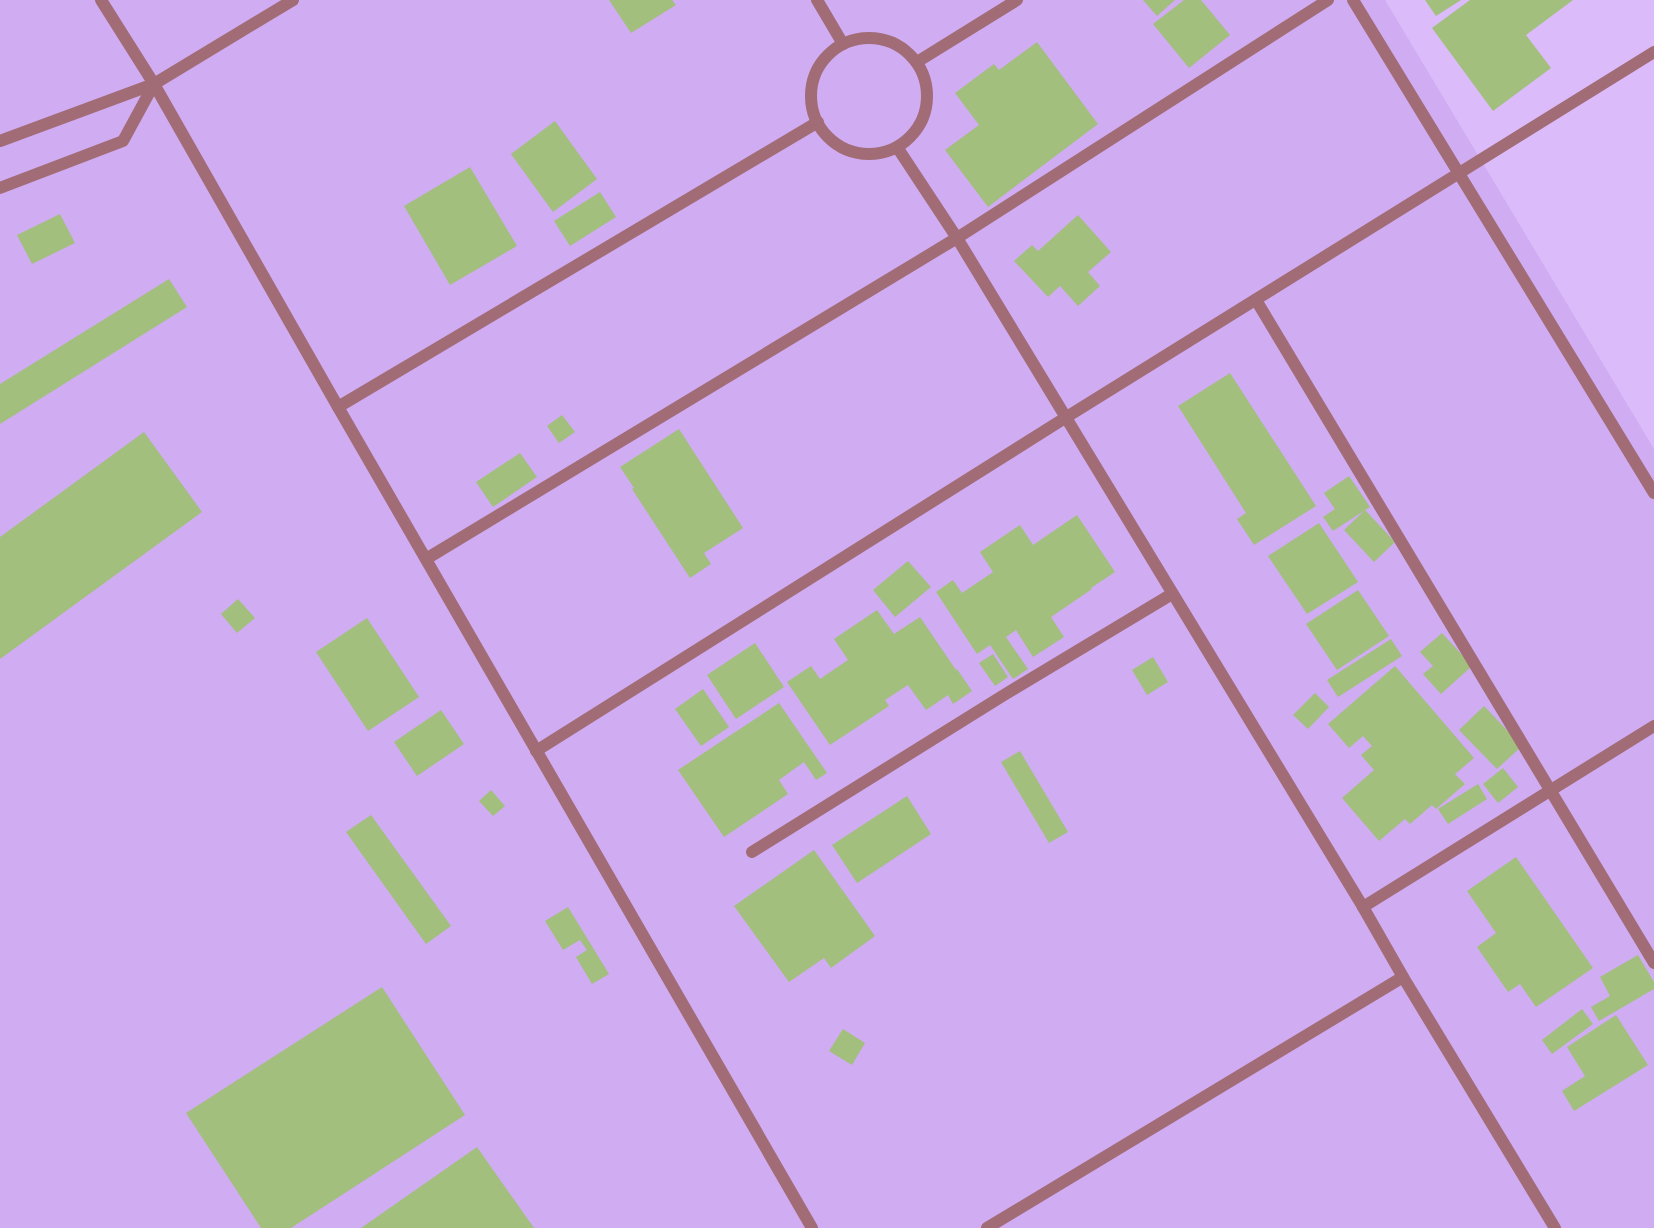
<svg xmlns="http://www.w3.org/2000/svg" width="1654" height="1228" viewBox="0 0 1654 1228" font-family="'Noto Sans',sans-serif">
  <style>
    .built { fill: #d0acf2 }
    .building { fill: #a2bf7e }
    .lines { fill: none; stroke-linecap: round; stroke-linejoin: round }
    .minor { stroke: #a26c76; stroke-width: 12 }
  </style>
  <rect width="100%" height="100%" fill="#dbbbfa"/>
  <!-- built -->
  <polygon class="built" points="0,0 1385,0 1654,449 1654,1228 0,1228"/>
  <!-- building -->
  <g class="building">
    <polygon points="609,0 672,0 676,5 631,33"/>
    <polygon points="1143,0 1175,0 1157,16"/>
    <polygon points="1184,0 1201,0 1230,35 1189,68 1153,24"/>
    <polygon points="1425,0 1461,0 1436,16"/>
    <polygon points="1470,0 1573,0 1526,35 1551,68 1493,111 1432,28"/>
    <polygon points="1037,42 1098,124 988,207 945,150 979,125 955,93 994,64 999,70"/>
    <polygon points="555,121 597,179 553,212 511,154"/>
    <polygon points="470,167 517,246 450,285 404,206"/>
    <polygon points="600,192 616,217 570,246 554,221"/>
    <polygon points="60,214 75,243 32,264 17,235"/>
    <polygon points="1078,215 1111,252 1088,272 1100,286 1078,306 1060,286 1048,297 1014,261 1032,245 1038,251"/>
    <polygon points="169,279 187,307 0,424 0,384"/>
    <polygon points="1230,373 1316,506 1254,545 1237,519 1246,513 1178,406"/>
    <polygon points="562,415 575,432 559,443 547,426"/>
    <polygon points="679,429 743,528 704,553 711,564 690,578 632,489 634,488 620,467"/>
    <polygon points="144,432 202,512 0,659 0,537"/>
    <polygon points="520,453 537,477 493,507 476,482"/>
    <polygon points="1349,476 1370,507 1333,531 1323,517 1335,509 1324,493"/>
    <polygon points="1365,510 1395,542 1374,562 1344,530"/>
    <polygon points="1077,515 1115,572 1091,588 1092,589 1051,617 1064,637 1033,657 1016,630 1006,637 1028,669 1013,679 990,645 977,654 936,592 953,580 962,593 993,572 980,552 1020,525 1033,545"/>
    <polygon points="1319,523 1358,582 1307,614 1268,556"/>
    <polygon points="908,561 931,587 895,617 873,590"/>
    <polygon points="1358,590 1389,636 1337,670 1306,624"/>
    <polygon points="238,599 255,618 237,633 221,614"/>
    <polygon points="877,610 894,634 920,617 956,670 957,669 972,691 953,704 948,695 926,710 908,685 885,700 889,706 830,745 787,682 811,666 820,679 848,660 834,639"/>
    <polygon points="367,618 419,697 368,731 316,652"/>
    <polygon points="1442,633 1472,666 1441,694 1423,674 1433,666 1420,652"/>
    <polygon points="1391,639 1402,656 1338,697 1327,680"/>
    <polygon points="755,643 784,687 736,719 707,675"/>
    <polygon points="993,654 1008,677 995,686 979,663"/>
    <polygon points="1153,657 1168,682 1147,695 1132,670"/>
    <polygon points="1395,666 1474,758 1455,774 1465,784 1436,809 1432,805 1410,824 1405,819 1379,841 1342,798 1374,770 1361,755 1372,746 1363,736 1349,748 1328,724"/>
    <polygon points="703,689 729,727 701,746 675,709"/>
    <polygon points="1315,693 1329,707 1308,729 1293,715"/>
    <polygon points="779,703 827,773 816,780 804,762 779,780 788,794 724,837 678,770"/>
    <polygon points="1484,706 1522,746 1497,769 1459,730"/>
    <polygon points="441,710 464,744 417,776 394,742"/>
    <polygon points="1020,751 1068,832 1049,843 1001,762"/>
    <polygon points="1503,768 1518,787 1498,803 1483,784"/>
    <polygon points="1478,784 1487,799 1448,824 1438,809"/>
    <polygon points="491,790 505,806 493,816 479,801"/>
    <polygon points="907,796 931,834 857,883 832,845"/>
    <polygon points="371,815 451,926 426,944 346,832"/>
    <polygon points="814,850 875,936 831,968 824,958 789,982 734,906"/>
    <polygon points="1516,857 1593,968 1536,1007 1520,984 1508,992 1477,947 1496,933 1467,891"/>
    <polygon points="568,907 609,974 592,984 576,957 587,950 580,940 563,950 545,921"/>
    <polygon points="1638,955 1654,982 1654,989 1599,1021 1591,1007 1610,996 1600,977"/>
    <polygon points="382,987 465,1115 291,1228 261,1228 186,1113"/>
    <polygon points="1582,1009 1593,1024 1552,1054 1542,1040"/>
    <polygon points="1616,1015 1648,1065 1574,1111 1562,1091 1585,1076 1567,1047"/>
    <polygon points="843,1029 865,1043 852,1065 829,1051"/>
    <polygon points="477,1147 534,1228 361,1228"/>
  </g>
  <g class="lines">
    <!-- minor -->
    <g class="minor">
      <polyline points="101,0 154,84 338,407 812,1228"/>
      <polyline points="817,0 843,44"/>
      <polyline points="1353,0 1654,493"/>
      <circle cx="869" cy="96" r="58"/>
      <polyline points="917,62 1017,0"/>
      <polyline points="0,141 154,84 293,0"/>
      <polyline points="897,147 957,238 1363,907 1403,977 1555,1228"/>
      <polyline points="0,188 123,141 154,84"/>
      <polyline points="1256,300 1654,963"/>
      <polyline points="338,407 818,122"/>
      <polyline points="426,559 957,238 1328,0"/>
      <polyline points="536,751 1065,418 1654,52"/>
      <polyline points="752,852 1004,695 1172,594"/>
      <polyline points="1363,907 1654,726"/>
      <polyline points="987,1228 1403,977"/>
    </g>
  </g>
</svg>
